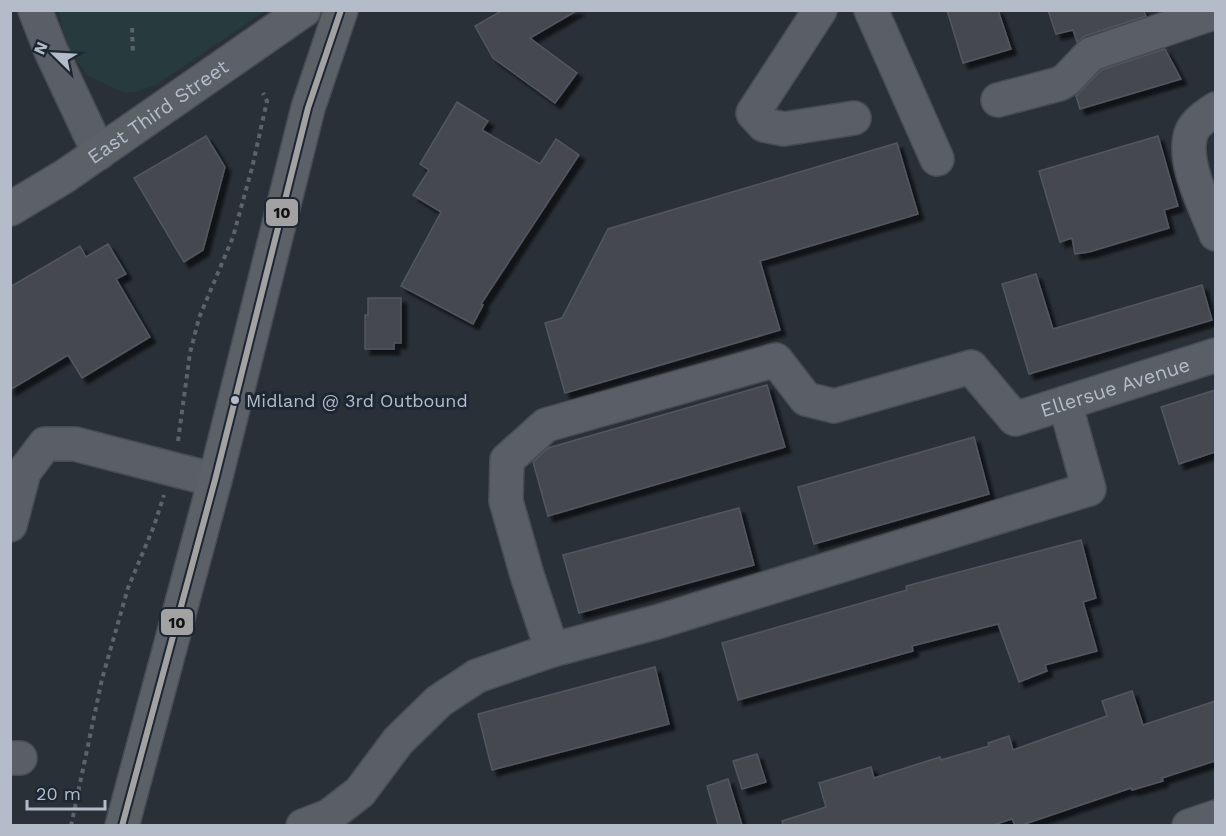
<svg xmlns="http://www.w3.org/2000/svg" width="1226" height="836" viewBox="0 0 1226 836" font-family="'Work Sans',sans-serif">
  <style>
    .green { fill: #273a3e }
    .building { fill: #444950; stroke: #52575f; stroke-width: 1.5; filter: url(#shadow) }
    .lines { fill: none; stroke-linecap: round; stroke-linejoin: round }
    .minor-casing { stroke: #484c53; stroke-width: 36 }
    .major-casing { stroke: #484c55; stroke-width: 36 }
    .path { stroke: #5d636a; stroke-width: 4; stroke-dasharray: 4.5 4.5; stroke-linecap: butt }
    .minor { stroke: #5a5e66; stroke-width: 33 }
    .major { stroke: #5c6168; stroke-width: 33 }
    .bus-1-casing { stroke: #1d2633; stroke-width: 10 }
    .bus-1 { stroke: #a2a2a2; stroke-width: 6 }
    .bus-dot { fill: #b4bcc9; stroke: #1d2633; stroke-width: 2 }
    .labels { text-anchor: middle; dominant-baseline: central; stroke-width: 6; stroke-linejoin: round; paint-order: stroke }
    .bus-label { font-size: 18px; fill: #b4bcc9; stroke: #1d2633; text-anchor: start }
    .street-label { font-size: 20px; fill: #b4bcc9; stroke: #1d2633 }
    .line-badge { stroke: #1d2633; stroke-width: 2 }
    .pale-badge-label { font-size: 16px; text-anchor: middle; font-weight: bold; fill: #111 }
  </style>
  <defs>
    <filter id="shadow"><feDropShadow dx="5.5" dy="5.5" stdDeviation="1.5" flood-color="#0009"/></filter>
  </defs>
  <rect width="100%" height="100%" fill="#2a3038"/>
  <!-- green -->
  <polygon class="green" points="59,11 265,11 156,85 136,92 123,92 88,76 66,46"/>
  <!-- building -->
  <g class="building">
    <polygon points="503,10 578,10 530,38 577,73 555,103 493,58 475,26"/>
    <polygon points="947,10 998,10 1011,49 963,63"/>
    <polygon points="1048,10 1143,10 1146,16 1085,36 1077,42 1073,30 1056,34"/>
    <polygon points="1165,49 1181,79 1080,109 1076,96 1101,70"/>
    <polygon points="457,102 488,121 482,130 540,164 556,139 579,155 481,304 483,305 473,324 401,286 441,212 413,195 429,170 420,164"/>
    <polygon points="206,136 225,167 203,250 184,262 134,178"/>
    <polygon points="1158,136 1178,206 1164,210 1169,228 1089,252 1075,254 1072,238 1060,242 1039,171"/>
    <polygon points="897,143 918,214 760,261 780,330 565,393 545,323 562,318 608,229"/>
    <polygon points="108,244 126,274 116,279 150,337 82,378 68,355 10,390 10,287 80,246 86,257"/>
    <polygon points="1036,274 1053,329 1202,285 1212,320 1029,374 1002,284"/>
    <polygon points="368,298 401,298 401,343 394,343 394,349 365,349 365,315 368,315"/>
    <polygon points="767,385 785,447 548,516 533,462 548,448"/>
    <polygon points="1215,390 1215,452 1179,464 1161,407"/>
    <polygon points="974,437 989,494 814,544 798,487"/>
    <polygon points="739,508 754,565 579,613 563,555"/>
    <polygon points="1081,540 1096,598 1083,602 1097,651 1045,665 1047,671 1019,682 998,624 912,646 913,651 738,700 722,643 907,590 906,586"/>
    <polygon points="655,667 669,724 492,770 478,714"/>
    <polygon points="1132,691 1143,725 1215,701 1215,761 1162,778 1163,781 1132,790 1131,788 1022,825 1015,825 1012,819 993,825 783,825 782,821 826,807 819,783 871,767 874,778 940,757 941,760 989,746 988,743 1009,736 1013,750 1107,716 1102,701"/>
    <polygon points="757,754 766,782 742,789 733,761"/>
    <polygon points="728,779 742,825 718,825 707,786"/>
  </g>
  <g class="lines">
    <!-- minor casing -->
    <g class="minor-casing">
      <g id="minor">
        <polyline points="35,10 51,51 99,153"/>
        <polyline points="820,10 753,113 764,125 784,129 854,118"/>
        <polyline points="871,10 937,159"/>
        <polyline points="998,100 1059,84 1066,80 1091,54 1216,12"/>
        <path d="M1216 109C1207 115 1197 121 1192 131 1180 158 1206 208 1216 234"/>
        <polyline points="10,525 24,472 45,444 75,444 215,480"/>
        <path id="s1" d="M552 650 527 575 506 501 507 460 546 425 776 360 806 399 834 406 971 367 1015 419 1216 355"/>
        <polyline points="10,758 20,758"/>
        <polyline points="303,826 329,816 360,792 398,741 439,701 477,676 552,650 657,622 1089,489 1065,403"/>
        <polyline points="1189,826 1216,817"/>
      </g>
    </g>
    <!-- major casing -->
    <g class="major-casing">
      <g id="major">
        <path id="s2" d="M10 209 65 176 304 10"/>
        <polyline points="122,826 215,480 308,108 341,10"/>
      </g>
    </g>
    <!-- path -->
    <g class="path">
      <polyline points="132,28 133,54"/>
      <polyline points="178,441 190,353 199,318 233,237 252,168 267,101 263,93"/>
      <polyline points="71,826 102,679 128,588 154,526 164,495"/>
    </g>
    <!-- minor -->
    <use href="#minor" class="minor"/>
    <!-- major -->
    <use href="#major" class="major"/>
    <!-- bus-1 casing -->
    <g class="bus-1-casing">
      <polyline id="bus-1" points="122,826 215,480 308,108 341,10"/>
    </g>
    <!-- bus-1 -->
    <use href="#bus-1" class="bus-1"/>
  </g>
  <!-- markers -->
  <circle class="bus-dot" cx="235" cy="400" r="5"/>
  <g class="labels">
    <!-- bus labels -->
    <g class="bus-label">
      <text x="246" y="400">Midland @ 3rd Outbound</text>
    </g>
    <!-- street labels -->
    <g class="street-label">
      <text stroke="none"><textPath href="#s2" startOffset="177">East Third Street</textPath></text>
      <text stroke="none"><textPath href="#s1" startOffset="882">Ellersue Avenue</textPath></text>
    </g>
  </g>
  <g class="line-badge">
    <rect x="265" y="198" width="34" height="29" rx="6" fill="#a2a2a2"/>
    <rect x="160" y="608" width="34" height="28" rx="6" fill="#a2a2a2"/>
  </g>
  <g class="pale-badge-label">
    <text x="282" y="218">10</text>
    <text x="177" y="628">10</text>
  </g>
  <!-- border -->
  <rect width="1226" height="836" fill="none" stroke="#b4bcc9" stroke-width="24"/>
  <!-- north arrow -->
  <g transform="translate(54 54) rotate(294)" stroke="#1d2633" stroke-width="4.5" paint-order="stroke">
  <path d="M0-4.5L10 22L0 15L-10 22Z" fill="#b4bcc9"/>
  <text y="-9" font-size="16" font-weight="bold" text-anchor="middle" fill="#b4bcc9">N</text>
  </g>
  <!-- scale -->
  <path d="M27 800v9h78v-9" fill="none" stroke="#b4bcc9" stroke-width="3"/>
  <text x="36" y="800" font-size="18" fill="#b4bcc9" stroke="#1d2633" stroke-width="4.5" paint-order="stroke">20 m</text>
</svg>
